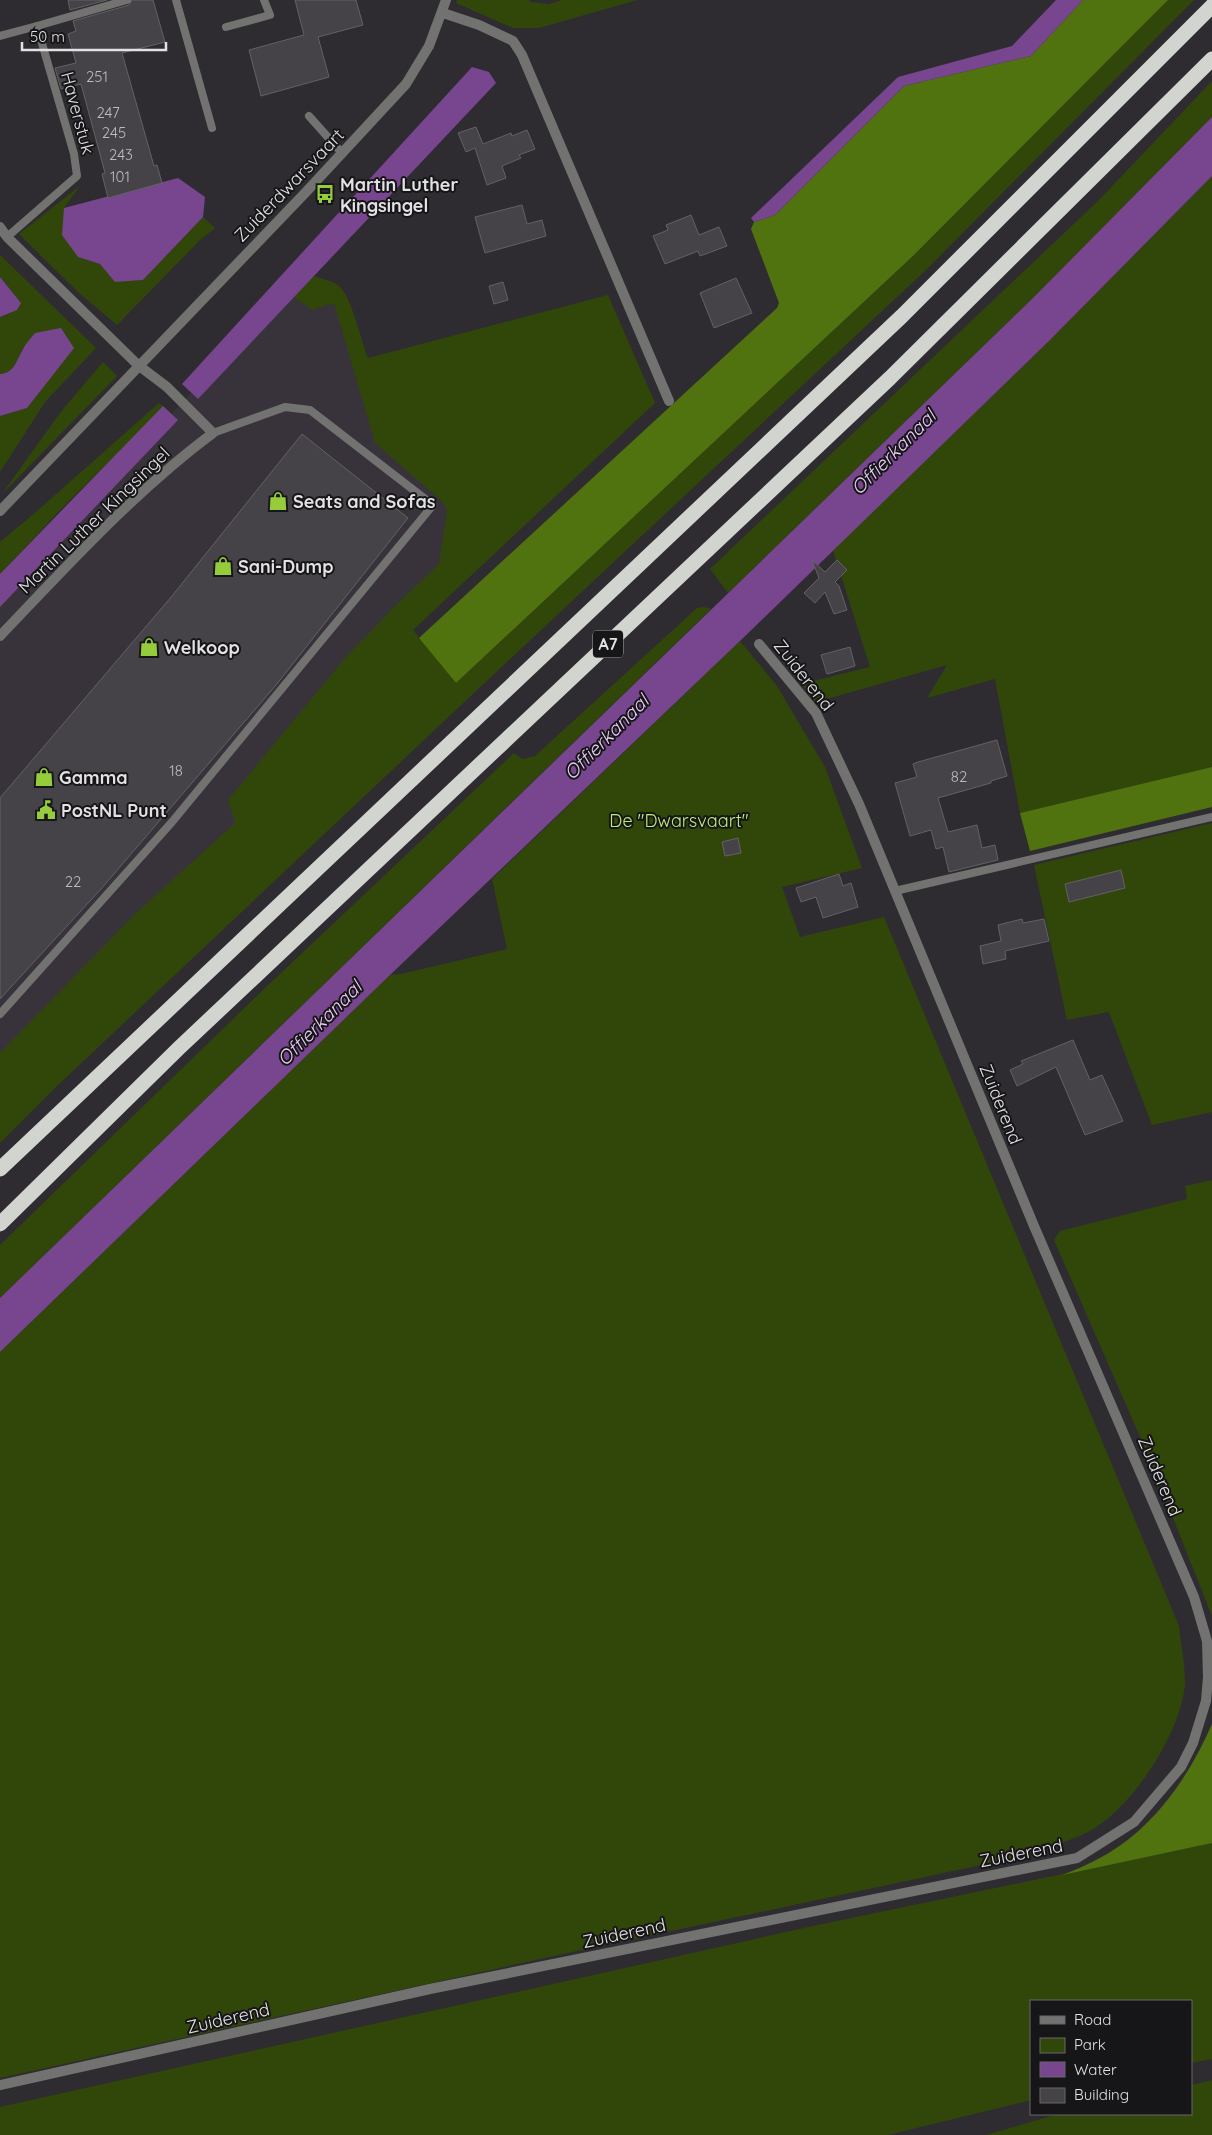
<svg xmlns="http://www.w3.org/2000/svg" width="1212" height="2135" viewBox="0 0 1212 2135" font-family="Quicksand,sans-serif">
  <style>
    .built { fill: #38323b }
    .green { fill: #31470a }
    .forest { fill: #507310 }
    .water { fill: #78458f }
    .building { fill: #464348; stroke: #646166 }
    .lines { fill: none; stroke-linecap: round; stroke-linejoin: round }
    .service { stroke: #727371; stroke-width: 8 }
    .minor { stroke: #727371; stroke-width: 10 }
    .tertiary { stroke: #727371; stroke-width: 10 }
    .motorway { stroke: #d2d5cf; stroke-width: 15 }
    .labels { text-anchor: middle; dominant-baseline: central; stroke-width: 4; stroke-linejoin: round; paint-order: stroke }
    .number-label { font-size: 15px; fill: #bcbabc }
    .shield { fill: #161517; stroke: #a6a4a6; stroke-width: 1 }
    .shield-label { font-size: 16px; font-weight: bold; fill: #e3e1e3 }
    .street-label { font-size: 18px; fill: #e3e1e3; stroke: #161517 }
    .poi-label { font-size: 18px; font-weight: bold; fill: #e3e1e3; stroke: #161517; text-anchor: start }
    .park-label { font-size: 18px; fill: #bbed77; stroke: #161517 }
    .water-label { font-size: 19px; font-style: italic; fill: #e9cef7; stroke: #161517 }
  </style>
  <rect width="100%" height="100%" fill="#2e2c30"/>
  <!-- built -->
  <polygon class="built" points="292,281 337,294 392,439 481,538 250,824 0,1068 0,591 146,442"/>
  <!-- green -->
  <g class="green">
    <polygon points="457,0 529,0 530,2 549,4 562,0 637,0 539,28 513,28 456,3"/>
    <path d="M1168 0H1194L927 269 494 674 57 1086 0 1143V1053L135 914 235 823 228 800 345 658 393 608 439 564 447 511 443 502 375 443 334 303 312 310 294 297 314 276C321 279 330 280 336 284 351 291 361 342 368 358L608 295 655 403 413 630 456 683 914 255Z"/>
    <polygon points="1212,81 1212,117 1034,297 728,593 710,569 1099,200"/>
    <polygon points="1212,176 1212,767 1020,813 995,679 927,698 947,665 816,702 801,684 870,667 833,550 1051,339"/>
    <polygon points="80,186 64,208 78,257 100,264 116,282 143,280 203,217 215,228 200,240 117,325 78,292 19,234"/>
    <path d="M0 255 96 348 45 402 0 472V416L27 408 23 347C19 359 14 373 0 374V317L9 314 21 303 0 277Z"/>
    <polygon points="103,362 117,376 2,494 60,413"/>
    <polygon points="159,403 163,406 151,420 62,508 0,574 0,542 36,512"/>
    <polygon points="704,607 711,609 0,1298 0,1245 262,991 514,753 522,759 535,756 697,608"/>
    <path d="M740 641 777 686 825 767 862 868 782 887 800 937 884 917 1179 1626C1181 1645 1185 1665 1185 1683 1182 1732 1132 1808 1090 1831 1066 1843 1039 1850 1014 1858L563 1954 0 2078V1352L390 975 401 974 507 949 492 879Z"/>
    <polygon points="1212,823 1212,1112 1152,1125 1109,1012 1067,1020 1034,865"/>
    <polygon points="1212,1180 1212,1616 1148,1455 1054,1240 1060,1231 1187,1199 1185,1186"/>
    <polygon points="1212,1843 1212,2059 1191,2063 1191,2001 1031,2001 1031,2100 888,2135 0,2135 0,2107 813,1926"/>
    <polygon points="1212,2080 1212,2135 986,2135 1058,2114 1191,2114 1191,2085"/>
  </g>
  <!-- forest -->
  <g class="forest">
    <polygon points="1083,0 1168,0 914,255 456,683 419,638 777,308 779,303 751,229 754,222 775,215 904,86 1031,56"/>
    <polygon points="1212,767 1212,807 1030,851 1020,813"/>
    <path d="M1212 1724V1843L1062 1875C1073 1871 1084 1866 1094 1861 1150 1834 1188 1779 1212 1724Z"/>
  </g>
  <!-- water -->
  <g class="water">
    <polygon points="1056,0 1083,0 1031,56 904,86 775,215 754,222 751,218 898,77 1012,46"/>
    <polygon points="472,67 489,72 496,83 198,399 182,384"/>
    <polygon points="1212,117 1212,176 1051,339 740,641 390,975 0,1352 0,1298 1034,297"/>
    <polygon points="178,178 205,197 203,217 143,280 115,282 100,264 78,257 62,235 64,208"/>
    <polygon points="0,277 21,303 17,310 0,317"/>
    <path d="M61 328 74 348 27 408 0 416V374C15 373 17 359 23 349 26 343 31 338 35 333Z"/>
    <polygon points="163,406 178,420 0,607 0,574"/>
  </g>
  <!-- building -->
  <g class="building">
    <polygon points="68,0 107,0 70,10"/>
    <polygon points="132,0 153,0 165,42 122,53 154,166 157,165 162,183 108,198 102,174 105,173 81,84 61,89 55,68 76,63 68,34 76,31 73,21 129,5"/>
    <polygon points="295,0 356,0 363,25 318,37 329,77 261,96 249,50 304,35"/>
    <polygon points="476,127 483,144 511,133 512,136 527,130 535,149 519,155 521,158 502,166 506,178 487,185 475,148 466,152 458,133"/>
    <polygon points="522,205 527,224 542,220 546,236 485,253 475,217"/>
    <polygon points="691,215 699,235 719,227 727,246 700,256 698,251 665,264 653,236 668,230 666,225"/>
    <polygon points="736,278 752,313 714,328 700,293"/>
    <polygon points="503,282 508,300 494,304 489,286"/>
    <polygon points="302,434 408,518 276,685 101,889 0,999 0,798 172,596"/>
    <polygon points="812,560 825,572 837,560 847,570 835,582 839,586 847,610 834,614 825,592 815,603 804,593 819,578"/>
    <polygon points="850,647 855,666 827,674 821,655"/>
    <polygon points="997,740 1007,776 991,781 991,783 938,798 948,832 977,825 982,848 995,845 998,860 949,872 943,847 936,849 931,830 910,836 895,783 917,777 913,764 918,762"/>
    <polygon points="738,838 741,853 725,856 722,842"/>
    <polygon points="1121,870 1125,888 1069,902 1065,884"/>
    <polygon points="839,874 843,886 851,883 858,907 823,918 816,897 801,902 796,888"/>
    <polygon points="1022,919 1023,923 1044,919 1049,941 1005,951 1006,959 983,964 980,946 1001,941 998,925"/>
    <polygon points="1073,1040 1090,1080 1102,1075 1123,1121 1085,1135 1056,1067 1017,1086 1010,1070 1023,1064 1021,1061"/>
  </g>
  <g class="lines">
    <!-- service -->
    <g class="service">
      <polyline points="176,0 212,128"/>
      <polyline points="37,26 127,0"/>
      <polyline points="226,27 270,15 264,0"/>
      <polyline points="0,36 37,26 74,154 77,176 7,237"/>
      <polyline points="309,116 342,153"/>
      <polyline points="895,891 1212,817"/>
      <polyline points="0,1014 172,822 433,505 310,410 285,407 213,433"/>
    </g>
    <!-- minor -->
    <g class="minor">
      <polyline points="443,13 479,25 513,41 522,55 669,401"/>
      <path d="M0 227 7 237 138 365 167 387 213 433C134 492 68 565 0 636"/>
      <polyline points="0,2085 430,1989 1077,1858 1134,1822 1181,1767 1193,1743 1206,1701 1208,1677 1207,1641 1194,1597 1034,1226 859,804 816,713 759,644"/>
    </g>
    <!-- tertiary -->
    <polyline class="tertiary" points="0,511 306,192 406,84 429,46 446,0"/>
    <!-- motorway -->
    <g class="motorway">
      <polyline points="0,1169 902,316 1212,6"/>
      <polyline points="0,1224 179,1048 890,378 1212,59"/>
    </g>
  </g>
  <!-- icons -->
  <defs>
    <g id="bus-bare" transform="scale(1.5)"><path d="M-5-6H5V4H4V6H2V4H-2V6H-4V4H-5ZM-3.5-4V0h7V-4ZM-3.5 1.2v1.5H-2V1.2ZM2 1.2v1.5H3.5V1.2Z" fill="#95cc3b" stroke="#161517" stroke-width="2.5" paint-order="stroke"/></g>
    <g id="shop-bare" transform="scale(1.5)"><path d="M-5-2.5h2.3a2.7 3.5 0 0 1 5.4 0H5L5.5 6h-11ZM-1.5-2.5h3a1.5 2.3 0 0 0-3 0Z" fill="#95cc3b" stroke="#161517" stroke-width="2.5" paint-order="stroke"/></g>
    <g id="civic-bare" transform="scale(1.5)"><path d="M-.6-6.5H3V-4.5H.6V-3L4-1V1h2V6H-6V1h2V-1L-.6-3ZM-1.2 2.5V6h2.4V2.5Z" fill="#95cc3b" stroke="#161517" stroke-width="2.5" paint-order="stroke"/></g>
  </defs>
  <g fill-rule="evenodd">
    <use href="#bus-bare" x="325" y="194"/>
    <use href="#shop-bare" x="278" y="501"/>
    <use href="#shop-bare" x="223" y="566"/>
    <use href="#shop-bare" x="149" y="647"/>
    <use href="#shop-bare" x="44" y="777"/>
    <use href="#civic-bare" x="46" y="810"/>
  </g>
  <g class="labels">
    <!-- number labels -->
    <g class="number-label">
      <text x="97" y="76">251</text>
      <text x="108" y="112">247</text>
      <text x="114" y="132">245</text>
      <text x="121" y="154">243</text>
      <text x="120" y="176">101</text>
      <text x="176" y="770">18</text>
      <text x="959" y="776">82</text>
      <text x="73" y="881">22</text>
    </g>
    <!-- shield labels -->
    <rect class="shield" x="593" y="630.5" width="30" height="27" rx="4"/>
    <g class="shield-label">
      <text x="608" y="644">A7</text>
    </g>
    <!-- street labels -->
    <g class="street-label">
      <text transform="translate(78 113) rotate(75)">Haverstuk</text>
      <text transform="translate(289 185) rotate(-46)">Zuiderdwarsvaart</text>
      <text transform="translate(94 520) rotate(-44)">Martin Luther Kingsingel</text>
      <text transform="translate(804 675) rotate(52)">Zuiderend</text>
      <text transform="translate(1001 1104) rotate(68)">Zuiderend</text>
      <text transform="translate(1160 1476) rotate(67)">Zuiderend</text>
      <text transform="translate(1021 1853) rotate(-11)">Zuiderend</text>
      <text transform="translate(624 1933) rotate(-12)">Zuiderend</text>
      <text transform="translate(228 2018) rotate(-13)">Zuiderend</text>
    </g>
    <!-- poi labels -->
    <g class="poi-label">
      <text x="340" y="184">Martin Luther<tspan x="340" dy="21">Kingsingel</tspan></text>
      <text x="293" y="501">Seats and Sofas</text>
      <text x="238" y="566">Sani-Dump</text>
      <text x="164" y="647">Welkoop</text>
      <text x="59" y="777">Gamma</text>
      <text x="61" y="810">PostNL Punt</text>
    </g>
    <!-- park labels -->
    <g class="park-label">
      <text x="679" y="820">De "Dwarsvaart"</text>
    </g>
    <!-- water labels -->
    <g class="water-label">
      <text transform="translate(893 452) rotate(-45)">Offierkanaal</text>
      <text transform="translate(606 737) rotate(-45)">Offierkanaal</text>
      <text transform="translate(319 1023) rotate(-45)">Offierkanaal</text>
    </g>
  </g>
  <!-- legend -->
  <rect x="1030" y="2000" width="162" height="115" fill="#161517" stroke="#686769"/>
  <rect x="1040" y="2016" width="25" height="8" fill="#727371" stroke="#686769"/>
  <text x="1074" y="2025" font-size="15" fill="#e3e1e3">Road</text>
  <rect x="1040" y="2038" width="25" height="15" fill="#31470a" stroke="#686769"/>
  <text x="1074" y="2050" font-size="15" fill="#e3e1e3">Park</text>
  <rect x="1040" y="2062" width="25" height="15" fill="#78458f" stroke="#686769"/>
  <text x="1074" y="2075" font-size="15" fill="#e3e1e3">Water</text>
  <rect x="1040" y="2088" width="25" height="15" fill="#464348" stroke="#686769"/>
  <text x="1074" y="2100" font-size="15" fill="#e3e1e3">Building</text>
  <!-- scale -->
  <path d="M22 42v8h144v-8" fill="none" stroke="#e3e1e3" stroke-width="2.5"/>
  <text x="30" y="42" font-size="15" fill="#e3e1e3" stroke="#161517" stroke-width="4" paint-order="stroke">50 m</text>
</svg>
